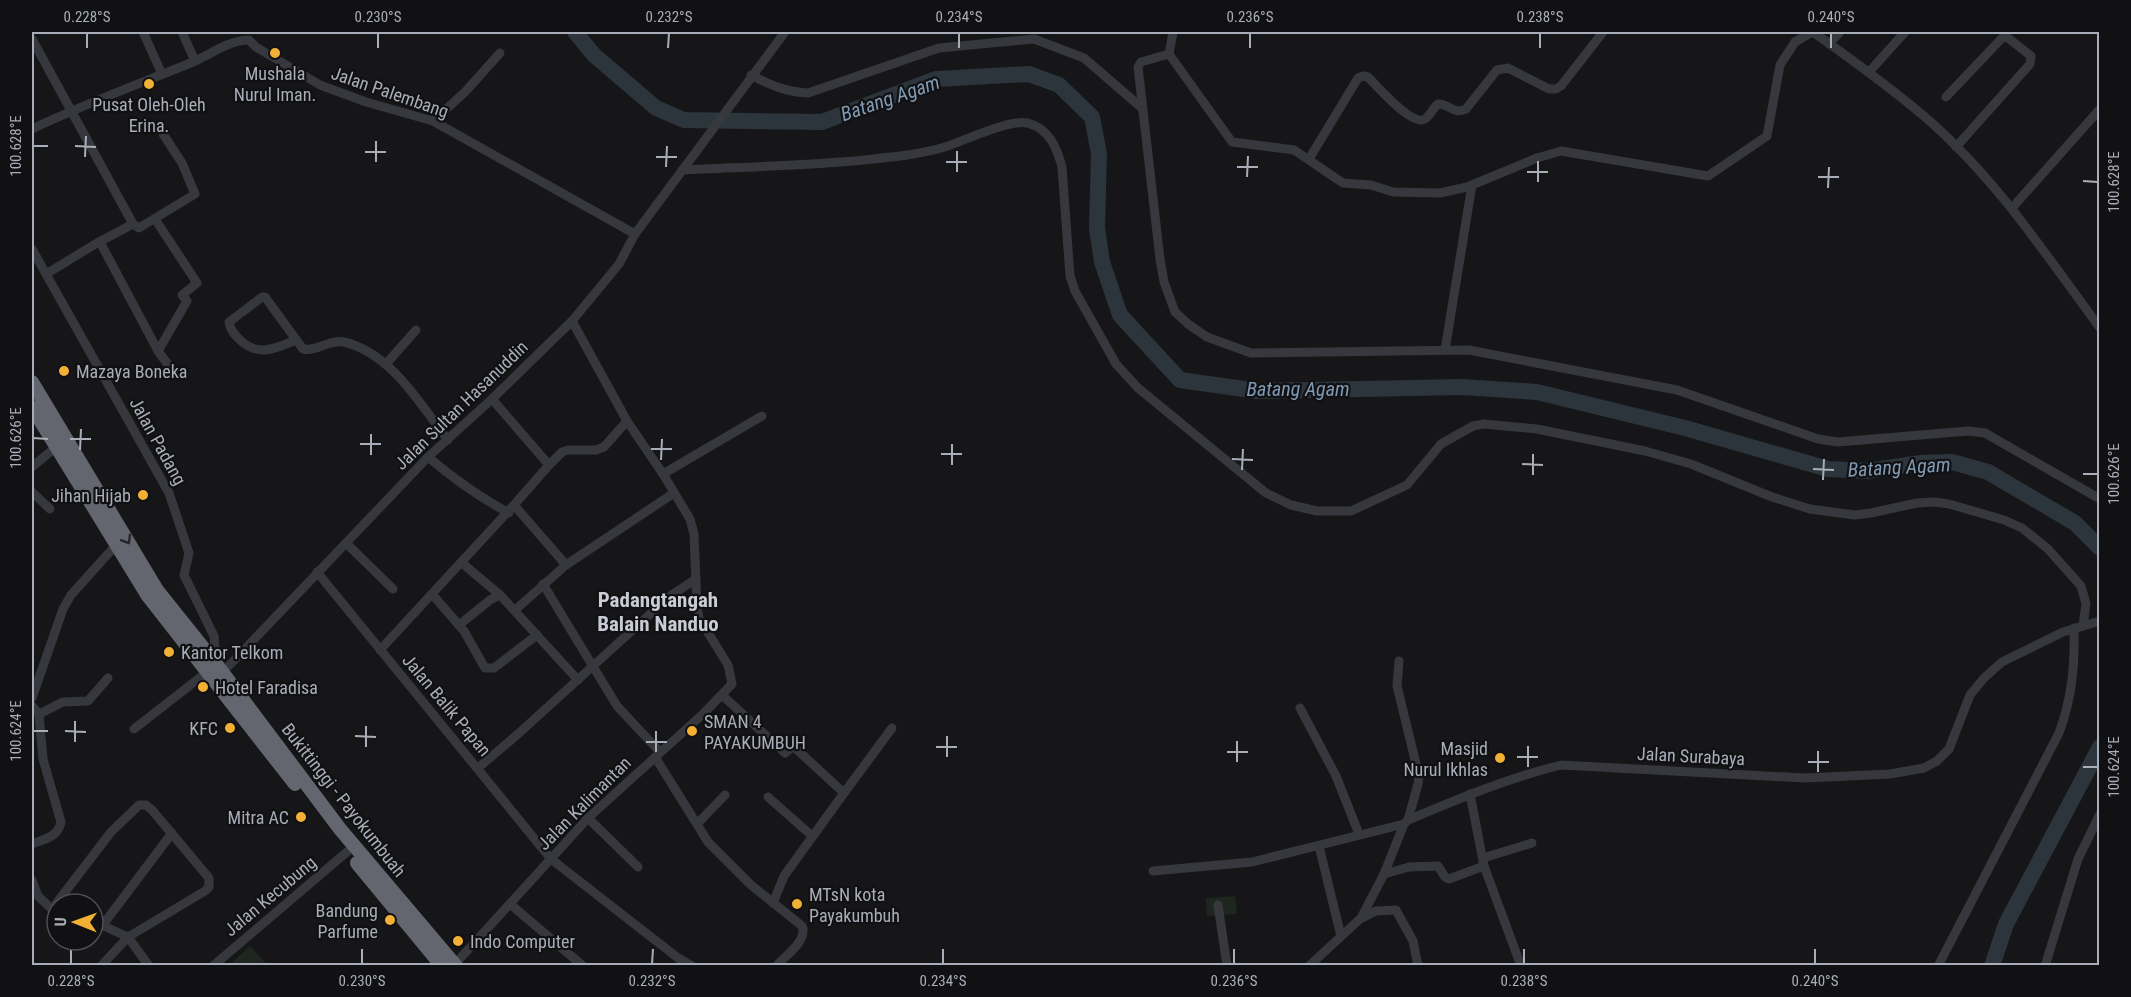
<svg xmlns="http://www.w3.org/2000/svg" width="2131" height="997" viewBox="0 0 2131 997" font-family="'Roboto Condensed',sans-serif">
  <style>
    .pitch { fill: #1e261f }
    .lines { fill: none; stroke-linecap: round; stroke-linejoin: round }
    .river { stroke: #2c353c; stroke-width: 16 }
    .minor { stroke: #37383d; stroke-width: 9 }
    .highway { stroke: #63666e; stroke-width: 14 }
    .oneway { stroke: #26262a }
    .ticks { fill: none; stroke: #a8adb8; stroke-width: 2 }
    .poi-dot { fill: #f2b134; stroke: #111113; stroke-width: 2 }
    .labels { text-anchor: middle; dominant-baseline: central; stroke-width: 4.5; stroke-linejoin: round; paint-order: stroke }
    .poi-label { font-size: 18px; fill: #a8adb8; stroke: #111113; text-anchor: start }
    .street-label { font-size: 18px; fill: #a8adb8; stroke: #111113 }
    .water-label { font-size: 20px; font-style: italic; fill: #7f9bb3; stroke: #111113 }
    .quarter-label { font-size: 21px; font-weight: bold; fill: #c9ccd4; stroke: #111113 }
    .neatline { fill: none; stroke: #a8adb8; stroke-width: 2 }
    .ticks-label { font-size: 15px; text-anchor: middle; fill: #a8adb8 }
  </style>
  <rect width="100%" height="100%" fill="#161618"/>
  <!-- pitch -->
  <g class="pitch">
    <polygon points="1235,896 1237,914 1207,916 1206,898"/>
    <polygon points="250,946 268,965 229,965"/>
  </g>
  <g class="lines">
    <!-- river -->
    <g class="river">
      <polyline points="575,32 594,55 656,108 684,120 822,122 936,79 1029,74 1059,85 1092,117 1099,154 1097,228 1102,262 1120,315 1180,380 1258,391 1463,387 1537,392 1685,428 1828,469 1867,471 1921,463 1952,462 1988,472 2075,523 2100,548"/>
      <polyline points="1992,966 2006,924 2100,747"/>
    </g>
    <!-- minor -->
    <g class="minor">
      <polyline points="143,32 162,74"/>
      <polyline points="182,32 195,61"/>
      <polyline points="1173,32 1169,54 1232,142 1294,150 1343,183 1371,185 1393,192 1440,193 1467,187 1537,158 1561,151 1708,176 1767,136 1780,65 1795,42 1812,32"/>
      <path d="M1813 32C1851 59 1890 87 1925 117 1995 177 2046 255 2100 328"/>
      <polyline points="32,39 133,224 139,228 195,194 182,163 163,134"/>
      <polyline points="1829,44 1840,32"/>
      <polyline points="1169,54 1141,62 1138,67 1160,259 1164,282 1175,312 1188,324 1207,337 1251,353 1469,350 1677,390 1818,439 1838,442 1968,431 1985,433 2100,499"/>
      <polyline points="1869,72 1905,32"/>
      <path d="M751 75C770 85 786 92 808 93L939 48 1034 39 1084 58 1142 108"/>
      <polyline points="1946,97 2003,37 2008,38 2031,56 2030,64 1956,147"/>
      <polyline points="433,121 465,92 500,53"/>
      <path d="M32 129C84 104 139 84 193 62 211 54 229 40 249 40L256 47 320 85 366 102 433 121 635 234"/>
      <path d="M1309 159 1358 78 1363 76 1368 77C1378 87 1412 127 1425 119 1430 116 1433 108 1438 104 1450 104 1453 115 1466 109L1497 70 1508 68 1549 89H1556L1561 86 1603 32"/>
      <path d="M682 170C743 167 803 166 864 160 891 157 918 155 945 147 964 141 1009 119 1027 123 1049 128 1057 148 1062 167L1070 276 1075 291 1116 364 1138 388 1266 493 1291 505 1317 511H1351L1407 485 1441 444 1473 426 1484 424 1537 429 1645 451 1691 464 1772 497 1810 509 1855 515 1871 513 1917 503 1934 502 1949 504 2004 520 2022 528 2048 549 2081 586 2086 604 2083 626"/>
      <polyline points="2012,208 2100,109"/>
      <polyline points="155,219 197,283 182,295 187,301 158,351"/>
      <polyline points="100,242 158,351 172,370"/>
      <polyline points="32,249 169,493 189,553 184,575 214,636 215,648 213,660"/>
      <polyline points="46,274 97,243 133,224"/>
      <path d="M296 340C274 349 257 358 238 338 233 333 230 329 229 322L262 297H265L303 349C317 352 329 339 344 342 391 353 420 404 448 440"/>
      <polyline points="1445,350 1472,185"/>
      <polyline points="386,364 416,330"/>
      <polyline points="492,399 549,465 514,505 566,565"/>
      <path d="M428 457C454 479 479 497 509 513"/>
      <polyline points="549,465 562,452 568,450 596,450 604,447 627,421"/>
      <polyline points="32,467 55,448"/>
      <polyline points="663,474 762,416"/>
      <polyline points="32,492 50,509"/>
      <polyline points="346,543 393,589"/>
      <polyline points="462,563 500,595 578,680"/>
      <polyline points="317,572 551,859 678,958 692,966"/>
      <polyline points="543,584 617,706 660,752"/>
      <polyline points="432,594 464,631 485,668 494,668 537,635"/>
      <polyline points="515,610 566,565 674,493"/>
      <polyline points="459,625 490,600 500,595"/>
      <polyline points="380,650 514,505"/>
      <polyline points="1399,661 1397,686 1419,776 1418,784 1408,820"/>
      <polyline points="222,673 428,457 492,399 572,321 619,264 635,234 785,32"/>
      <polyline points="722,695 785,753 793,746 844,793 784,876 773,903"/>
      <polyline points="32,698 63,609 71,595 116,545"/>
      <path d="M32 706 39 714 43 759 61 822C58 837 45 839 32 844"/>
      <polyline points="1300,708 1336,776 1359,834"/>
      <polyline points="39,714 63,702 88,701 108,678"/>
      <polyline points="134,729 207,672"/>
      <path d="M655 757 708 842 751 885 802 926C808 941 785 956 776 966"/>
      <polyline points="478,768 518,734 670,596 696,579"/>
      <polyline points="844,793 892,728"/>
      <polyline points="1470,794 1484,866 1521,966"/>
      <polyline points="768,797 811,835"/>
      <polyline points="588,818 638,867"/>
      <polyline points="698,823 725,795"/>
      <polyline points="1319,846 1341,936"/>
      <polyline points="1483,858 1532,843"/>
      <polyline points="1153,871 1252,862 1404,824"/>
      <polyline points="1384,874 1409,867 1438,866 1445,877 1449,879 1484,866"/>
      <polyline points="32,880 38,896 57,914"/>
      <polyline points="510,904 583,966"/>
      <polyline points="1218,905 1227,966"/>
      <polyline points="52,909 111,832 137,807 139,805 146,805 152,810 209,878 209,887 205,891 128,937 101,966"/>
      <polyline points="1362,918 1376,911 1396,910 1413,941 1418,966"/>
      <polyline points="93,921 128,937 149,966"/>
      <polyline points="102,926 172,833"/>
      <polyline points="455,964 588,818 703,714 732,684 728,665 699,618 697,606 694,534 690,519 663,474 627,421 572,321"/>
      <polyline points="213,966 348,851"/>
      <path d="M1309 966 1361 918 1384 874 1404 824 1408 820C1458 799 1508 778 1561 765L1805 778 1890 774 1924 768 1937 761 1949 749 1970 695 1984 678 2002 662 2063 632 2100 621"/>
      <path d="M1938 966 2059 733C2072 698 2075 665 2074 628"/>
      <polyline points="2045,966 2078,859 2100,814"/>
    </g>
    <!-- highway -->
    <g class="highway">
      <polyline points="32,382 157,590 213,660 340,829 456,966"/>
      <polyline points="32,407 148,596 295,784"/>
      <polyline points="357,863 442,966"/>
    </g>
  </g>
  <!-- one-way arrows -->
  <defs><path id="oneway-chevron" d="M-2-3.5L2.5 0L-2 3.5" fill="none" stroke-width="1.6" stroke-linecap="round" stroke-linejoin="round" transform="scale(1.5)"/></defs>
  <use class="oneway" href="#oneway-chevron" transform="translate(127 540) rotate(59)"/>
  <!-- ticks -->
  <path class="ticks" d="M87 48V33M378 48V33M668 48 669 33M959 48V33M1250 48V33M1540 48V33M1831 48V33M33 146H48M75 146 96 147M365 152H386M85 157 86 136M656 157H677M376 162V141M946 162H967M666 167 667 146M1237 167H1258M957 172V151M1527 172H1548M1247 177 1248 156M1818 177H1839M2083 181 2098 182M1538 182V161M1828 188 1829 167M33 438 48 439M70 439H91M360 444H381M651 449H672M80 450 81 429M941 454H962M371 455V434M1232 459 1253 460M661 460 662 439M1522 464 1543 465M952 465V444M1813 469 1834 470M1242 470 1243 449M2083 474H2098M1533 475V454M1823 480 1824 459M33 731H48M65 731 86 732M355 736 376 737M75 742V721M646 742H667M366 747V726M936 747H957M656 752V731M1227 752H1248M947 757V736M1517 757H1538M1237 762V741M1808 762H1829M1528 767V746M2083 767H2098M1818 772V751M71 964V949M362 964V949M652 964 653 949M943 964V949M1234 964V949M1524 964V949M1815 964V949"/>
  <!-- markers -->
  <g class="poi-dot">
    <circle cx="275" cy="53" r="6"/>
    <circle cx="149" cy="84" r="6"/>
    <circle cx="64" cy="371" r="6"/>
    <circle cx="143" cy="495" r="6"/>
    <circle cx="169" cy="652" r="6"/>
    <circle cx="203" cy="687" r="6"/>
    <circle cx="230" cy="728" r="6"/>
    <circle cx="692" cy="731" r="6"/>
    <circle cx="1500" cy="758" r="6"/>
    <circle cx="301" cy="817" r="6"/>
    <circle cx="797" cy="904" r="6"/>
    <circle cx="390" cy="920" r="6"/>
    <circle cx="458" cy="941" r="6"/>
  </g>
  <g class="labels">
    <!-- poi labels -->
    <g class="poi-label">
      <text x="275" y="73" text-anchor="middle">Mushala<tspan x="275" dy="21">Nurul Iman.</tspan></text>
      <text x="149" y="104" text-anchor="middle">Pusat Oleh-Oleh<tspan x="149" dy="21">Erina.</tspan></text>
      <text x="76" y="371">Mazaya Boneka</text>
      <text x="131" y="495" text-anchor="end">Jihan Hijab</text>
      <text x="181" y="652">Kantor Telkom</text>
      <text x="215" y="687">Hotel Faradisa</text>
      <text x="704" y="721">SMAN 4<tspan x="704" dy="21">PAYAKUMBUH</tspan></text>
      <text x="218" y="728" text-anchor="end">KFC</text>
      <text x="1488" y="748" text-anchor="end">Masjid<tspan x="1488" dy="21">Nurul Ikhlas</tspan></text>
      <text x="289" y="817" text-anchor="end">Mitra AC</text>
      <text x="809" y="894">MTsN kota<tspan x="809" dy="21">Payakumbuh</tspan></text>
      <text x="378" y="910" text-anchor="end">Bandung<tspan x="378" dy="21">Parfume</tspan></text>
      <text x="470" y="941">Indo Computer</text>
    </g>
    <!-- street labels -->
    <g class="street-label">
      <text transform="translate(390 92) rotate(19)">Jalan Palembang</text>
      <text transform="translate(461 405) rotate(-44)">Jalan Sultan Hasanuddin</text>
      <text transform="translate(158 441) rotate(61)">Jalan Padang</text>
      <text transform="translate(447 705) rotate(50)">Jalan Balik Papan</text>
      <text transform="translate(1691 756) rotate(3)">Jalan Surabaya</text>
      <text transform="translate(344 800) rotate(52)">Bukittinggi - Payokumbuah</text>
      <text transform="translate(584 803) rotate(-45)">Jalan Kalimantan</text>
      <text transform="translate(270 896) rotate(-40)">Jalan Kecubung</text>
    </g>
    <!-- water labels -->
    <g class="water-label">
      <text transform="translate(890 98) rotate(-19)">Batang Agam</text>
      <text x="1298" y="389">Batang Agam</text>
      <text transform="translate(1899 467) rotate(-3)">Batang Agam</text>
    </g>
    <!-- quarter labels -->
    <g class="quarter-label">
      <text x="658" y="600">Padangtangah<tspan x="658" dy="24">Balain Nanduo</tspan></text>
    </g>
  </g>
  <!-- border -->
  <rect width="2131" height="997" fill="none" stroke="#111113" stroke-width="66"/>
  <!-- north arrow -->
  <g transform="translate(75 922) rotate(271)"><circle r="28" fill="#111113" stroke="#4d4f55" stroke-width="1.5"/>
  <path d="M0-4.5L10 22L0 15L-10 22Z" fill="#f2b134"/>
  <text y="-9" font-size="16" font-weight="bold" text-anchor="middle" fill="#a8adb8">U</text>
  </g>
  <rect x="33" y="33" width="2065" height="931" class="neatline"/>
  <g class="ticks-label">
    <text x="87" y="22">0.228°S</text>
    <text x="378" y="22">0.230°S</text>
    <text x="669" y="22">0.232°S</text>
    <text x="959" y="22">0.234°S</text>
    <text x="1250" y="22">0.236°S</text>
    <text x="1540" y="22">0.238°S</text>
    <text x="1831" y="22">0.240°S</text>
    <text transform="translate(16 146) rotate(-90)" y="5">100.628°E</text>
    <text transform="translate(2114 182) rotate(-90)" y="5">100.628°E</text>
    <text transform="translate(16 438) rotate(-90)" y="5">100.626°E</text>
    <text transform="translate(2114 474) rotate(-90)" y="5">100.626°E</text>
    <text transform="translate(16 731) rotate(-90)" y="5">100.624°E</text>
    <text transform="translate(2114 767) rotate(-90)" y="5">100.624°E</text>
    <text x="71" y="986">0.228°S</text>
    <text x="362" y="986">0.230°S</text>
    <text x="652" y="986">0.232°S</text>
    <text x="943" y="986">0.234°S</text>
    <text x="1234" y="986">0.236°S</text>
    <text x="1524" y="986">0.238°S</text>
    <text x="1815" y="986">0.240°S</text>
  </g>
</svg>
